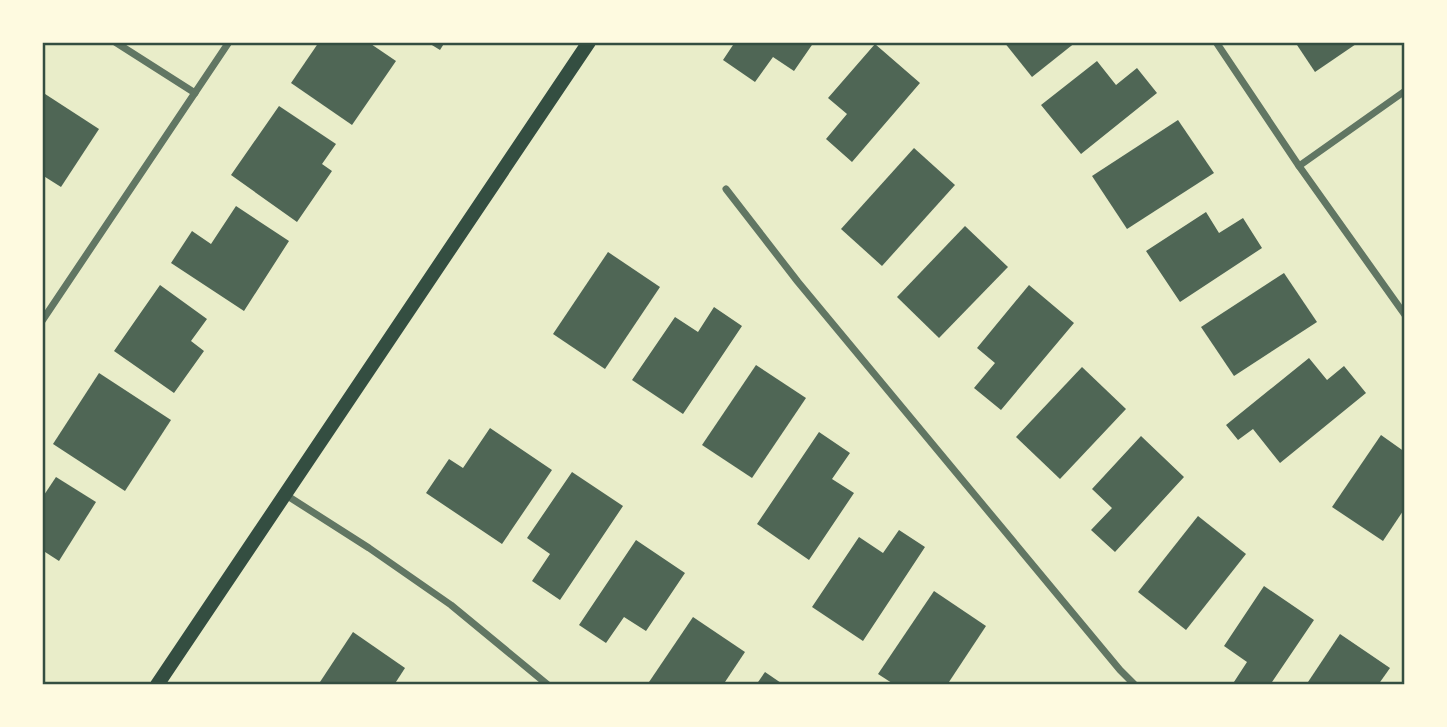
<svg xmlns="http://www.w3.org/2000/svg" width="1447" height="727" viewBox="0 0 1447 727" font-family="'Work Sans',sans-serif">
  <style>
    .building { fill: #4f6655 }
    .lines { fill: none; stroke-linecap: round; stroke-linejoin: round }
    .minor { stroke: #617663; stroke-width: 7 }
    .secondary { stroke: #344e41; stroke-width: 14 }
    .neatline { fill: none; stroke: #344e41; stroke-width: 2.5 }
  </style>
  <rect width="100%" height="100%" fill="#e9edc9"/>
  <!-- building -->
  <g class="building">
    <polygon points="319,42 368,42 396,61 352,125 291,83"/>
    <polygon points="427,42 445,42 440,50"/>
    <polygon points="735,42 814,42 794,71 773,57 755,82 723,60"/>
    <polygon points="1004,42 1076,42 1032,77"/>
    <polygon points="1295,42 1359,42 1315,72"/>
    <polygon points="875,44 920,83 852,162 826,139 847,114 828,98"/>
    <polygon points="1097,61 1116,85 1137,68 1157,93 1081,154 1041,105"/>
    <polygon points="42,92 99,129 61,187 42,175"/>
    <polygon points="279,106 336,144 322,164 332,171 297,222 231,175"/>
    <polygon points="1178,120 1214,173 1127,229 1092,176"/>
    <polygon points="914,148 955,185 882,266 841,229"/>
    <polygon points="236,206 289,241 244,311 171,263 192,231 211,244"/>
    <polygon points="1206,212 1219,233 1243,218 1262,248 1180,302 1146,251"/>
    <polygon points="965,226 1008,267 939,338 897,297"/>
    <polygon points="608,252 660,287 605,369 553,334"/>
    <polygon points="1284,273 1317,322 1234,376 1201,327"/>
    <polygon points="160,285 207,319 191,341 204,351 174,393 114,351"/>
    <polygon points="1029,285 1074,323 1001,410 974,388 995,363 977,348"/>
    <polygon points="714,307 742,326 683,414 632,380 675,317 698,332"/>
    <polygon points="1309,358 1327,380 1344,366 1366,393 1280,463 1253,429 1238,440 1226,425"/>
    <polygon points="756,365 806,398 752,478 702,445"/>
    <polygon points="1082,367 1126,409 1060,479 1016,437"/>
    <polygon points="99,373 171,420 125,491 53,444"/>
    <polygon points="490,428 552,470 502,544 426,493 449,459 463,468"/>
    <polygon points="819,432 850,453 832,479 854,493 809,560 757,524"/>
    <polygon points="1381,435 1405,452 1405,508 1383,541 1332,507"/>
    <polygon points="1141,436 1184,477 1115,552 1091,530 1112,508 1092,489"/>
    <polygon points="572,472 623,506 560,600 532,581 550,554 527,538"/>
    <polygon points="56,477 96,502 59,561 42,550 42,498"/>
    <polygon points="1198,516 1246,554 1186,630 1138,592"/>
    <polygon points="899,530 925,547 863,641 812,607 859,537 883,553"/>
    <polygon points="636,540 685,573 646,631 624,617 606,643 579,625"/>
    <polygon points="1264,586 1314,620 1270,685 1232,685 1247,662 1224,646"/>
    <polygon points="934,591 986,626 947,685 895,685 878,674"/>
    <polygon points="693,617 745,652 723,685 647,685"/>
    <polygon points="353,632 405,668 394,685 318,685"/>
    <polygon points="1340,634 1390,668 1378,685 1306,685"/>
    <polygon points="765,672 784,685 756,685"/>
  </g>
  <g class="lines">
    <!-- minor -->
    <g class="minor">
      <polyline points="115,42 195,93"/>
      <polyline points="1216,42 1299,166 1405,315"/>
      <polyline points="1299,166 1405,91"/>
      <polyline points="726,189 798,282 1120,670 1135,685"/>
      <polyline points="42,321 229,42"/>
      <polyline points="286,495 369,548 451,605 548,685"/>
    </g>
    <!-- secondary -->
    <polyline class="secondary" points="157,685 589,42"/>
  </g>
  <!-- border -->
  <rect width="1447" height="727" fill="none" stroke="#fefae0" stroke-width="88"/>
  <rect x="44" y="44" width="1359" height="639" class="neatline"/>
</svg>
